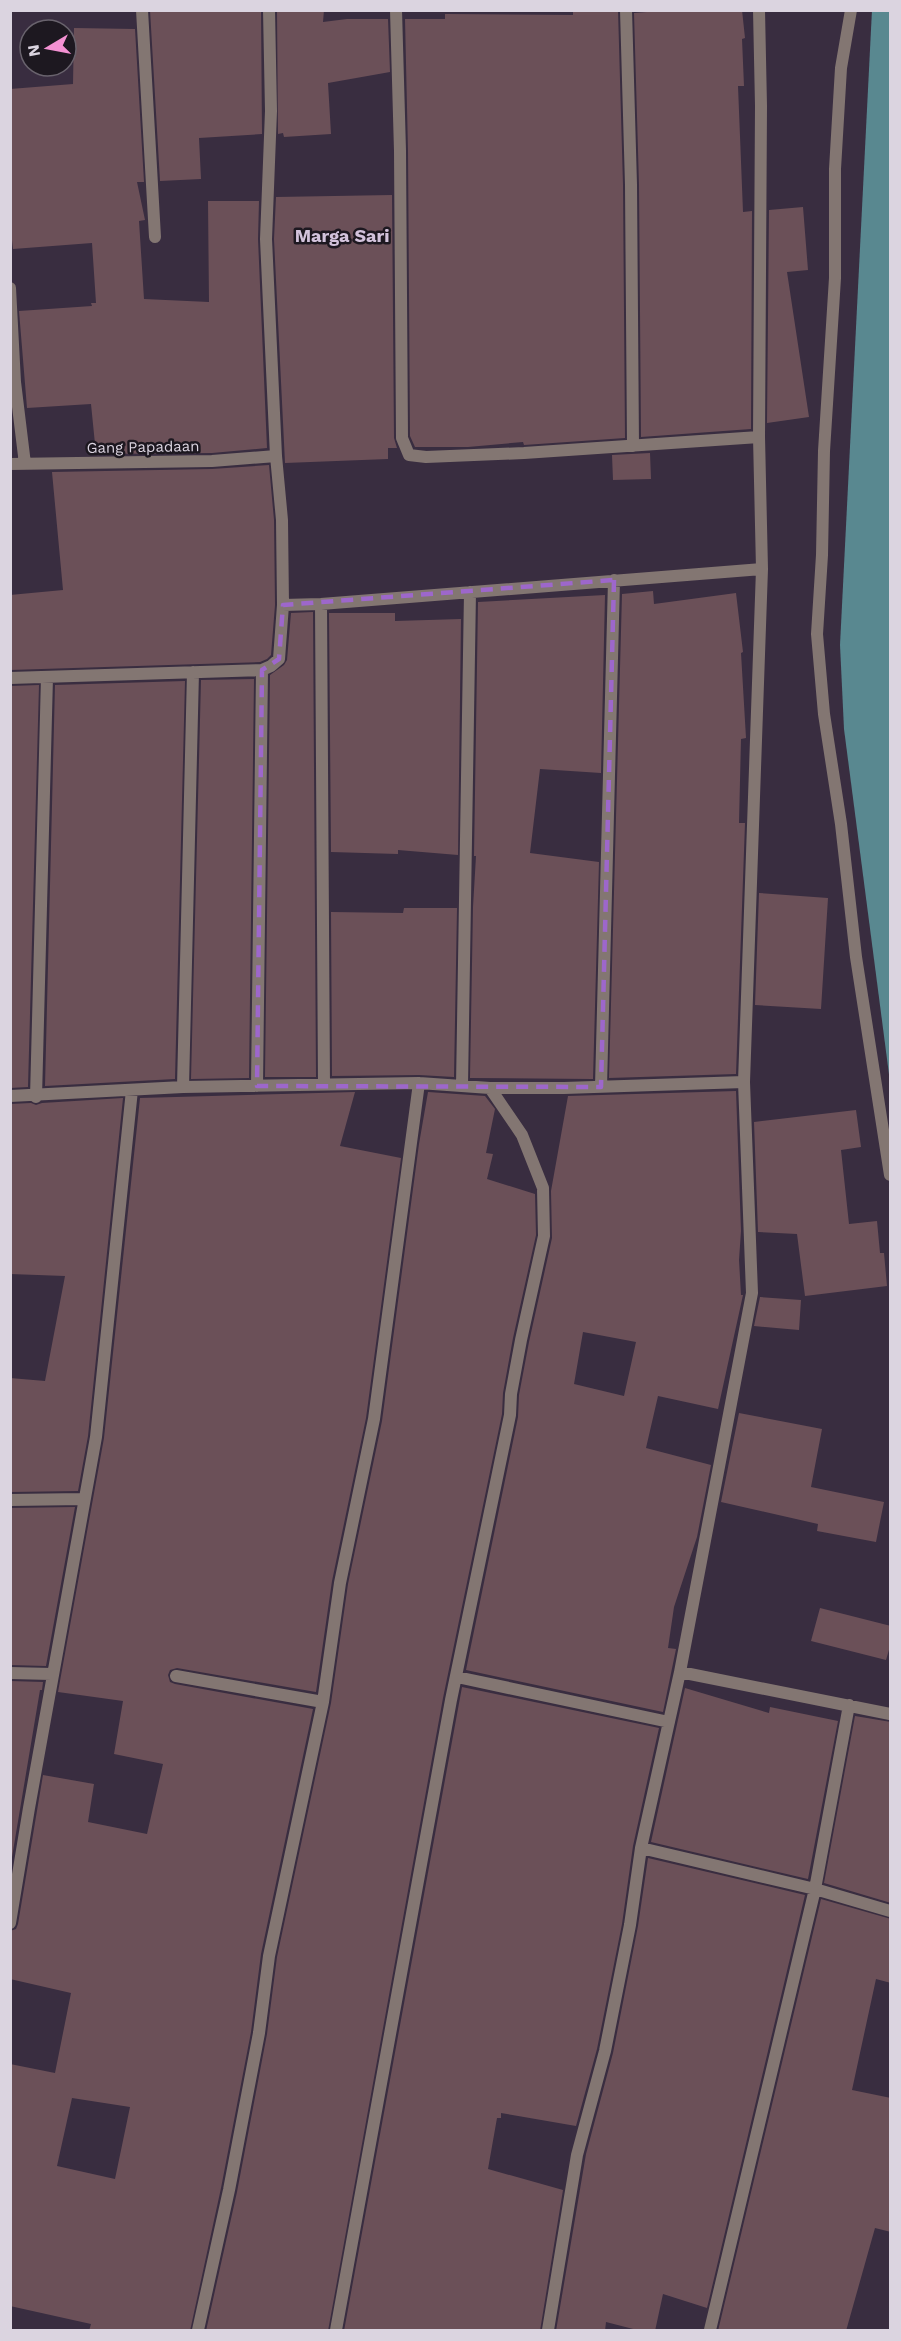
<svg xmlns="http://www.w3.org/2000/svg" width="901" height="2341" font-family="'Work Sans',sans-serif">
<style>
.water{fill:#598890}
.building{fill:#6b5058;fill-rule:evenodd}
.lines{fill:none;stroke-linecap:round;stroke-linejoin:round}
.street{stroke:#837672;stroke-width:12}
.marked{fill:none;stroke:#9d67cb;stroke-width:4.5;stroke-dasharray:12 8;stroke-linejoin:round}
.labels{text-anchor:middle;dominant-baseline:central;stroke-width:5;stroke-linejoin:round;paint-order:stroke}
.street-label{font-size:15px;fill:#dbd4e0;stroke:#1d1820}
.quarter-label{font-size:18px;font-weight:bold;fill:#d3c3dc;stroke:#1d1820}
</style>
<rect width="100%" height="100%" fill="#392d40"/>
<path class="water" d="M 872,10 L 890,11 L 890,1082 L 844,729 L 840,645 Z"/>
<path class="building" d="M 150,10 L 261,10 L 262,134 L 199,138 L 201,179 L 160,181 Z
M 277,10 L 324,10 L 323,22 L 347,19 L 388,19 L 390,72 L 328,83 L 331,134 L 284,137 L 283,133 L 278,134 Z
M 573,10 L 618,10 L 623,185 L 625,438 L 524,445 L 523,442 L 468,447 L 415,447 L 410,436 L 408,151 L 405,19 L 445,19 L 445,14 L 573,15 Z
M 672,10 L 742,10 L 745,38 L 742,39 L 744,86 L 738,86 L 743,212 L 752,211 L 751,429 L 641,437 L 639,185 L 634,13 Z
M 74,28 L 135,29 L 144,182 L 137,182 L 145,220 L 139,221 L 144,299 L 209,302 L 208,201 L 259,201 L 258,239 L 267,448 L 212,453 L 96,454 L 91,404 L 27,408 L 19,311 L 92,306 L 91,303 L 96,303 L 92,243 L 13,249 L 10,223 L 10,89 L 73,84 Z
M 392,195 L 394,438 L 397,448 L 388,448 L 388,459 L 285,463 L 274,239 L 276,197 Z
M 803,207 L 808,270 L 787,272 L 809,417 L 767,423 L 769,210 Z
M 650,453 L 651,479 L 613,480 L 612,455 Z
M 269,465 L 274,520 L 275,605 L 271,655 L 267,659 L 260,662 L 10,670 L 10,595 L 63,590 L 52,472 L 212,469 Z
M 653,591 L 654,604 L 736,593 L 743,652 L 741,653 L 746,738 L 741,739 L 739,823 L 745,823 L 736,1074 L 609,1078 L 622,594 Z
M 605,595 L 601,773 L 540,769 L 530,853 L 599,862 L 593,1079 L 470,1078 L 473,907 L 476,856 L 474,856 L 478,602 Z
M 313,612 L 316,1077 L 265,1077 L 270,675 L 284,665 L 287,660 L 291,613 Z
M 329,613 L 395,613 L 395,621 L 461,619 L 458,855 L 398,850 L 398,854 L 331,852 Z
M 254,679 L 249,1078 L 191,1079 L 201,680 Z
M 185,681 L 175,1079 L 45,1086 L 55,685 Z
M 39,685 L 28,1087 L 10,1088 L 10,686 Z
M 759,893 L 828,898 L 821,1009 L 755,1005 Z
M 404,908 L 457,908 L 454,1077 L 419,1075 L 332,1076 L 331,912 L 403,913 Z
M 736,1091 L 741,1231 L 739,1260 L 741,1295 L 743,1295 L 718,1409 L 658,1396 L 646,1448 L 711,1465 L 697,1537 L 674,1607 L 668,1648 L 676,1649 L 663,1712 L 466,1670 L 518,1417 L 519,1395 L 529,1342 L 552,1238 L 551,1191 L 568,1096 ZM 583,1332 L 636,1342 L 624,1396 L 574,1384 Z
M 355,1092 L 340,1146 L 401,1158 L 366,1418 L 332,1581 L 316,1692 L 177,1668 L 170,1670 L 168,1675 L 170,1682 L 175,1684 L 313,1709 L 261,1954 L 251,2032 L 221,2188 L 190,2331 L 89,2331 L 91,2324 L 10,2306 L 10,2064 L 55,2073 L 71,1993 L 10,1979 L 10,1931 L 16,1929 L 18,1924 L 43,1775 L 94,1784 L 88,1822 L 147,1834 L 163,1764 L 114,1754 L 123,1701 L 58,1692 L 104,1438 L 140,1098 ZM 72,2098 L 130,2107 L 115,2179 L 57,2166 Z
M 428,1092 L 485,1096 L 495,1109 L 486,1153 L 493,1154 L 487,1179 L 535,1194 L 536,1235 L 513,1338 L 503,1393 L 502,1414 L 443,1698 L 328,2331 L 206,2331 L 237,2192 L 267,2034 L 277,1957 L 331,1703 L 348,1584 L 382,1421 L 419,1144 Z
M 123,1098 L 88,1436 L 78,1491 L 10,1492 L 10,1378 L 45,1381 L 65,1276 L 10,1274 L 10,1104 L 31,1103 L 36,1105 L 42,1103 Z
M 856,1110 L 861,1147 L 841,1150 L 849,1224 L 877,1221 L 880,1253 L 884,1253 L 887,1286 L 805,1296 L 797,1234 L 758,1232 L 754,1122 Z
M 760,1297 L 801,1300 L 799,1330 L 754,1326 Z
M 739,1413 L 822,1429 L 811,1487 L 884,1502 L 876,1542 L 817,1531 L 818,1524 L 721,1502 Z
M 75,1507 L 46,1666 L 10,1665 L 10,1508 Z
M 820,1608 L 891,1626 L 891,1643 L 886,1660 L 811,1641 Z
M 10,1681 L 43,1682 L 42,1690 L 40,1690 L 10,1869 Z
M 462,1687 L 659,1728 L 633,1846 L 622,1924 L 597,2049 L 576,2126 L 501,2113 L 501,2118 L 497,2118 L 488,2169 L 563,2190 L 540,2331 L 344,2331 Z
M 685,1688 L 769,1713 L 770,1707 L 838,1721 L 808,1879 L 651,1842 Z
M 855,1716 L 891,1722 L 891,1903 L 824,1883 Z
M 648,1858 L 805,1895 L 707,2308 L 663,2294 L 655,2331 L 641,2331 L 606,2322 L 605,2331 L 556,2331 L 586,2154 L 613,2053 L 638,1926 Z
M 821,1899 L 891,1919 L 891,1983 L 876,1979 L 852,2090 L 891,2098 L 891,2232 L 875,2228 L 846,2331 L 718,2331 Z"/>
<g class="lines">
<path class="street" d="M 142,10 L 155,237
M 269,10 L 271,111 L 266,239 L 276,456 L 282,520 L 283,605 L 321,604 L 762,569 L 744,1082 L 752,1293 L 680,1672 L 641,1848 L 630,1925 L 605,2051 L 577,2155 L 548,2330
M 396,10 L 400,151 L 402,438 L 409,455 L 426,457 L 524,453 L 759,437
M 626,10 L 631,185 L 633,446
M 759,10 L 761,106 L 759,437 L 762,569
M 851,10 L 841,68 L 835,169 L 835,278 L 824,451 L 822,555 L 817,634 L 824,714 L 841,824 L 856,957 L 890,1175
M 10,288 L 15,382 L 25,464
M 10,464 L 212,461 L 276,456
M 321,604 L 324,1085
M 10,678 L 262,670 L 271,666 L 279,659 L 283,605
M 257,1086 L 262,670
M 462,1086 L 470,592
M 183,1087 L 193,672
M 601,1087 L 614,580
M 10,1096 L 183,1087 L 419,1083 L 490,1088 L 564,1088 L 744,1082
M 36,1097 L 47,677
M 10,1500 L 84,1499
M 680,1672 L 890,1714
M 10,1673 L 52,1674
M 176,1676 L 323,1702
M 457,1677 L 669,1722
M 641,1848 L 815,1889 L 890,1911
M 10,1923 L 29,1808 L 96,1437 L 132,1090
M 198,2330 L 229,2190 L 259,2033 L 269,1956 L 323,1702 L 340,1583 L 374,1419 L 419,1083
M 336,2330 L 451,1700 L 510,1415 L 511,1394 L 521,1340 L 544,1236 L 543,1188 L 522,1135 L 490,1088
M 710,2330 L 815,1889 L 849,1705"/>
</g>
<path class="marked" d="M 614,580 L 601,1087 L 257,1086 L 262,670 L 279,659 L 283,605 Z"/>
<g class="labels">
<g class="street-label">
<text transform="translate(143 447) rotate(-1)">Gang Papadaan</text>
</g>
<g class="quarter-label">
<text x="342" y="235">Marga Sari</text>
</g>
</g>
<rect width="901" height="2341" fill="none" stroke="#dbd4e0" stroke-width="24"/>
<g transform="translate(48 48) rotate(260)"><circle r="28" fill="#1d1820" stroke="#69636d" stroke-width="1.5"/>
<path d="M0-4.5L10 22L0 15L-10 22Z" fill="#f491d3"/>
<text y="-9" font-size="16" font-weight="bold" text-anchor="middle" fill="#dbd4e0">N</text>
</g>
</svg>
